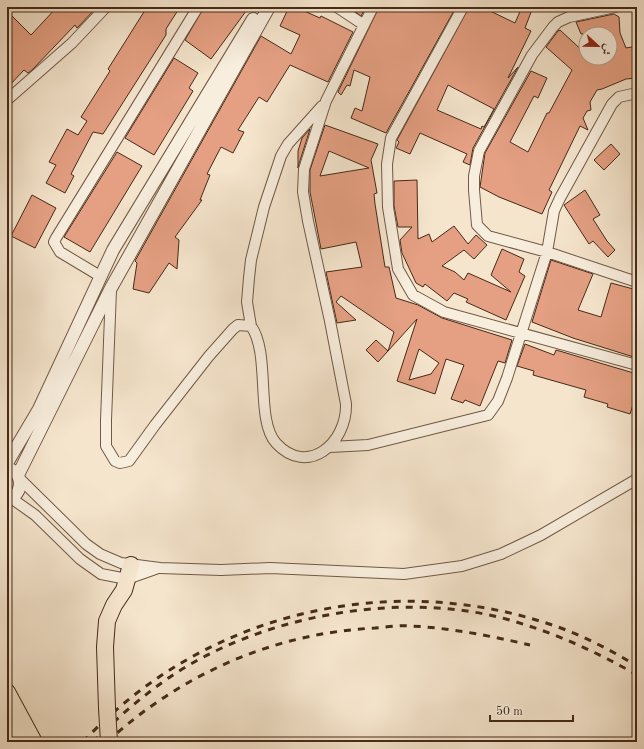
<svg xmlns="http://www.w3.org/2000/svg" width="644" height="749" font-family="'Old Standard TT',Amiri,serif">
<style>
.building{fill:#e5a083;stroke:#452a18;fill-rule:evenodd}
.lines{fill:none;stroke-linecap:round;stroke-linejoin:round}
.minor-casing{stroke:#715945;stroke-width:12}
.tertiary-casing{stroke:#715945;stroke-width:14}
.trunk-casing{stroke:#452a18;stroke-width:18}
.minor{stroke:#f8eede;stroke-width:10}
.tertiary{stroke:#f8eede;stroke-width:12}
.trunk{stroke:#f5e5cd;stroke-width:16}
.rail{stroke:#452a18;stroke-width:3;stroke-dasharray:7 7;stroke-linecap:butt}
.trunk-bridge-casing{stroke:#452a18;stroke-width:18;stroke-linecap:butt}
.trunk-bridge{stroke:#f5e5cd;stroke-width:16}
</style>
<rect width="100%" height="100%" fill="#f5e5cd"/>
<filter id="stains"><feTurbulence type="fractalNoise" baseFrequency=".005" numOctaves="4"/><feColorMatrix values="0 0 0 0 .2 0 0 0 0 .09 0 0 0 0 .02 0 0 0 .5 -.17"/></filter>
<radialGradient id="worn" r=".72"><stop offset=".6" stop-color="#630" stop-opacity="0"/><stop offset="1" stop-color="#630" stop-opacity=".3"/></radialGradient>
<path class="building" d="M 57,7 L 97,7 L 77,28 L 75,25 L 32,70 L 28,73 L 24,70 L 7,88 L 7,15 L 10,14 L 31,35 Z
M 147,7 L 180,7 L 166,29 L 166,35 L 103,134 L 93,132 L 71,174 L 74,176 L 65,193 L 46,183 L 56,165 L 49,162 L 67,129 L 78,135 L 87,121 L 81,117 L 110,71 L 108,69 Z
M 204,7 L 249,7 L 211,59 L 185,40 Z
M 289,7 L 295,7 L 320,18 L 321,16 L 353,32 L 328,82 L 290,65 L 267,102 L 259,97 L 238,130 L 244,132 L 233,153 L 221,147 L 207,174 L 210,175 L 200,200 L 202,200 L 175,237 L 179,240 L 177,269 L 169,263 L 149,293 L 133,289 L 137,263 L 135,261 L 261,36 L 291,54 L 300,35 L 280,26 Z
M 349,7 L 366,7 L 361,16 Z
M 379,7 L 456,7 L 386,133 L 351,118 L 355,108 L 362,111 L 370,77 L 354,70 L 350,86 L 347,85 L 341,95 L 338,92 Z
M 469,7 L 487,7 L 486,9 L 515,23 L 522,7 L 533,7 L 525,28 L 531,31 L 508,78 L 518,67 L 473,148 L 470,165 L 463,162 L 467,154 L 420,133 L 410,154 L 396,148 L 399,142 L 397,140 ZM 448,85 L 494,109 L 484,127 L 482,126 L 481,129 L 437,110 Z
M 614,14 L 619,17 L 620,33 L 626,48 L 637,46 L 637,78 L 626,79 L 602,89 L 597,90 L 590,102 L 591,110 L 587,111 L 583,118 L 588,130 L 580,126 L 549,190 L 552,192 L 542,214 L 499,197 L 480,187 L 485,153 L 531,71 L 547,78 L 538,98 L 534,96 L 510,142 L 528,152 L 547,113 L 549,113 L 572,70 L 546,47 L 558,31 L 560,30 L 586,54 L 586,58 L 610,58 L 610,34 L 581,34 L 576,22 Z
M 174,58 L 198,73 L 189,88 L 193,91 L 154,155 L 125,138 Z
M 325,125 L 378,144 L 371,160 L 377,193 L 374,194 L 375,204 L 385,267 L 389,267 L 396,298 L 418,305 L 442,318 L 512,340 L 505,363 L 498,361 L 480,406 L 465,400 L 463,403 L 451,399 L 464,365 L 446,359 L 435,394 L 397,381 L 417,319 L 378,362 L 366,350 L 376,340 L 388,351 L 394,332 L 341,296 L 336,302 L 356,320 L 337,323 L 326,272 L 362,267 L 356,242 L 321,249 L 310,192 L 310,170 ZM 329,151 L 369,168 L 320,176 ZM 419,349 L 439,363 L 431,374 L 409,380 Z
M 310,129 L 298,167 L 298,168 L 298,151 L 302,138 Z
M 611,144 L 620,154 L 604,170 L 594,160 Z
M 117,152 L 142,166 L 90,252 L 64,237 Z
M 417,180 L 418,239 L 429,234 L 432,242 L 454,226 L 468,244 L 476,235 L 487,245 L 474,259 L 464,250 L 442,266 L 455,272 L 464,280 L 468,273 L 511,292 L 491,275 L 502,249 L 524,259 L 519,272 L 525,276 L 506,320 L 466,302 L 468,299 L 454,293 L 447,301 L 425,284 L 423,287 L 416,283 L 402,253 L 400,240 L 412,227 L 398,227 L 394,206 L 394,181 Z
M 585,190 L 600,215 L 593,219 L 607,241 L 615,250 L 608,257 L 593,241 L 589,244 L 564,205 Z
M 32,195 L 56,208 L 35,248 L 11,236 Z
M 551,260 L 593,274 L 578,310 L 601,317 L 611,283 L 637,290 L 637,358 L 573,338 L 532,322 Z
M 525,344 L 554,355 L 556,350 L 637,374 L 637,400 L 635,399 L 630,414 L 607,407 L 608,404 L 584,397 L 586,390 L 533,375 L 534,371 L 517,366 Z"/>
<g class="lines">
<defs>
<path id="minor" d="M 337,7 L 364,25
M 463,7 L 391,138 L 387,164 L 388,207 L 398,269 L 413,295 L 444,312 L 637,365
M 615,7 L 569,17 L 558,22 L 553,27 L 532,55 L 479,151 L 474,176 L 474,190 L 477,225 L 488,236 L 547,252 L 637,282
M 7,9 L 9,7
M 7,100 L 72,43 L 106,7
M 100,276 L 60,252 L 54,242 L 56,238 L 198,7
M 111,290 L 106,420 L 106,446 L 115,461 L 120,463 L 129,461 L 155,425 L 209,356 L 233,329 L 238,325 L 251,326 C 271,354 255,420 276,443 C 307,477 347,444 346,404 L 330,321 L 308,221 L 303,192 L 304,169 L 326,101 L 373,7
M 251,326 L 247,302 L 249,278 L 251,260 L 264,207 L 281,156 L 288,144 L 322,106
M 330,447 L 368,445 L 488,415 L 498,401 L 507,378 L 547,252 L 554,211 L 560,198 L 612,104 L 619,97 L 637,93
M 20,479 L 86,544 L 100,554 L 121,563 L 160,568 L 221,570 L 270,568 L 404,574 L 462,566 L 501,554 L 541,535 L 637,479
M 11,498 L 35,515 L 80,559 L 101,574 L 127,579 L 158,568"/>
<path id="tertiary" d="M 7,463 L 39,409 L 113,250 L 253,19
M 18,475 L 111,288 L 269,7
M 7,500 C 21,496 25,478 12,470"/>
<path id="trunk" d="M 7,692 L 34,742
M 107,708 L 105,647 L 107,621 L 114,605 L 124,590 L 131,565
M 7,720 L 19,742"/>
</defs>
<use href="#minor" class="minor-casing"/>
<use href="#tertiary" class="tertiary-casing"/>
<use href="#trunk" class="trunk-casing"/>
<use href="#minor" class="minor"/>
<use href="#tertiary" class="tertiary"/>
<use href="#trunk" class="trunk"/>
<path class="rail" d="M 83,742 C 204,612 391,568 558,627 C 586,637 612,651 637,666
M 93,742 C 116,719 140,698 167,679 C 258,616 398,590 506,619 C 553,632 595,651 637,675
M 107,742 C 181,674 274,633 375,628 C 386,627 399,625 411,626 C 451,628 491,636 530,645"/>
<defs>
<path id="trunk-bridge" d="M 107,708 L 109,742"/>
</defs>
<use href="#trunk-bridge" class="trunk-bridge-casing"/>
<use href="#trunk-bridge" class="trunk-bridge"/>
</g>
<rect width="644" height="749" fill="none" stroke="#f5e5cd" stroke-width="24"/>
<rect x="8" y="8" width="628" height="733" fill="none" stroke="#452a18" stroke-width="2"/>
<rect x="12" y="12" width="620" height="725" fill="none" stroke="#452a18"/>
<g transform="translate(598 46) rotate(112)"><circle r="19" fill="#f8eede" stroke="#b0a08f"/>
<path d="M0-3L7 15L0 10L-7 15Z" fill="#8f2418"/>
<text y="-6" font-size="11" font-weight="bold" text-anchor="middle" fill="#452a18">ش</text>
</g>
<path d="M490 715v6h83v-6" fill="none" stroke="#452a18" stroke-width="2"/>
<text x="496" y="715" font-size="12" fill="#452a18" stroke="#f8eede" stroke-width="3" paint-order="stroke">50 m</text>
<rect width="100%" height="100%" filter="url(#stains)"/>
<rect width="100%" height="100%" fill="url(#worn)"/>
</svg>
